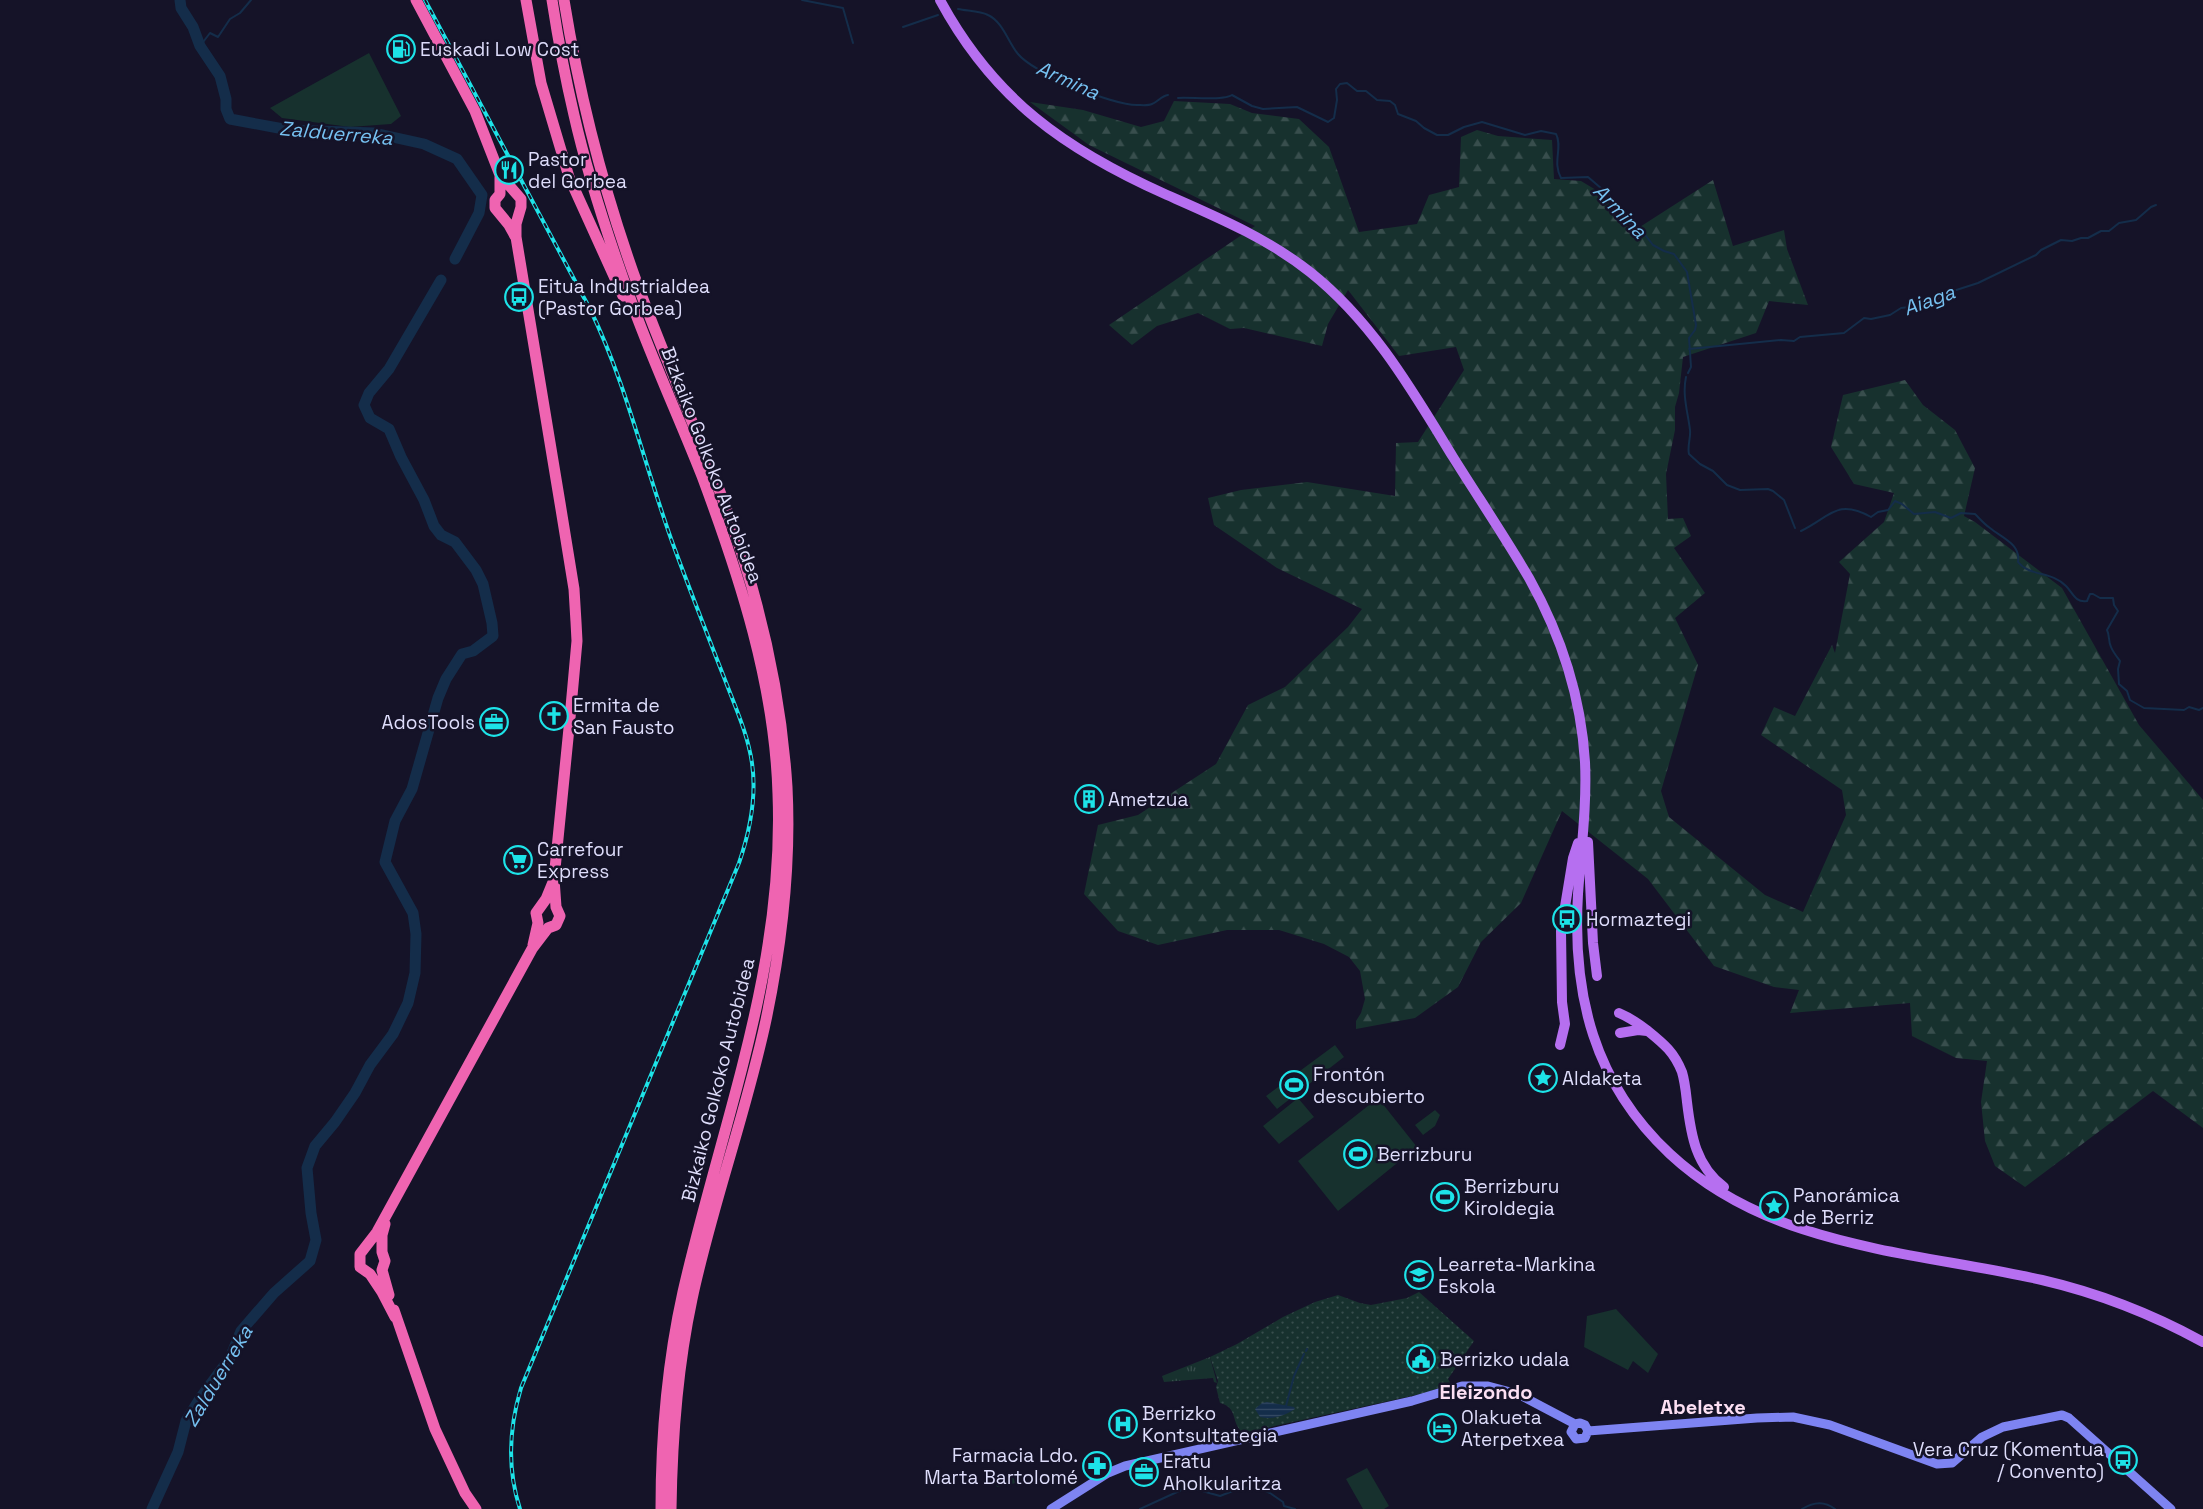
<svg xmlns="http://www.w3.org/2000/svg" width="2203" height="1509" font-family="'Space Grotesk',sans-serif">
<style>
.grass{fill:url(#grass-tufts)}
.forest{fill:url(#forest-firs)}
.park{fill:#17312e}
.garden{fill:url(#garden-dots)}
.water{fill:url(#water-rules)}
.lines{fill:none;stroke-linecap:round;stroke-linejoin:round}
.stream{stroke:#142d4a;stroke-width:2}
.river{stroke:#142d4a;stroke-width:11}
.secondary{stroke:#7e84f2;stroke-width:9}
.primary{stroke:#b66ff0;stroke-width:10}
.highway{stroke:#ef64b1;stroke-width:11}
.rail-casing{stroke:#1de3e8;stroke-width:4}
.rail{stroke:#151328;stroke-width:2;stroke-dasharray:5.5;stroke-linecap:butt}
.labels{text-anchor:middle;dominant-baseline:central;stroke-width:5;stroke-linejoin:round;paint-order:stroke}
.poi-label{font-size:19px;fill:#deddfb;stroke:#151328;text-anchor:start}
.street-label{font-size:19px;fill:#deddfb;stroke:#151328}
.water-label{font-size:20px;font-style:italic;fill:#76c1f1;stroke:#151328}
.neighbourhood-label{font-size:20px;font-weight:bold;fill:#fcdff3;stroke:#151328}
</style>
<defs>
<pattern id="grass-tufts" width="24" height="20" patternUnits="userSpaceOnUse" patternTransform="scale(1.25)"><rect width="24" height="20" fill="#17312e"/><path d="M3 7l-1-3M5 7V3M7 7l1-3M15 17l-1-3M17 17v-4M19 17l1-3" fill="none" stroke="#384e4d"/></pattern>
<pattern id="forest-firs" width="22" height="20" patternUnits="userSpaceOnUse" patternTransform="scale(1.25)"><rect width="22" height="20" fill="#17312e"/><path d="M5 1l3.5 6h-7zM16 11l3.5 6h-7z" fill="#384e4d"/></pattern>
<pattern id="garden-dots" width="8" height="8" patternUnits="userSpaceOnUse" patternTransform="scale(1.25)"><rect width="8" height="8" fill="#17312e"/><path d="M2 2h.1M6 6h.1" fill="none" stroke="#384e4d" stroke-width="1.8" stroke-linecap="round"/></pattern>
<pattern id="water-rules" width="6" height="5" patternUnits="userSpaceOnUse" patternTransform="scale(1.25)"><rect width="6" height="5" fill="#142d4a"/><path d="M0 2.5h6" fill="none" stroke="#364b65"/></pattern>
</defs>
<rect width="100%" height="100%" fill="#151328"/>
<path class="grass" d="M 1210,1357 L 1217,1383 L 1214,1382 L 1213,1378 L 1164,1382 L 1162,1376 Z"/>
<path class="forest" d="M 1174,101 L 1230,104 L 1252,113 L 1299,119 L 1329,147 L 1359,232 L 1417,224 L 1429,195 L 1459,187 L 1461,137 L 1477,130 L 1498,136 L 1552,140 L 1554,179 L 1581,181 L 1601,193 L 1632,232 L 1713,180 L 1733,246 L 1784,230 L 1787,249 L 1808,305 L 1769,301 L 1756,333 L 1683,357 L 1679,393 L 1675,407 L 1675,430 L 1666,474 L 1668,519 L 1683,518 L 1691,536 L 1674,548 L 1705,593 L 1675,618 L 1698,665 L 1661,791 L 1669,817 L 1765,895 L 1803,912 L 1846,815 L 1842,790 L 1761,735 L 1774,707 L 1795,716 L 1832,645 L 1835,653 L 1850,574 L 1839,562 L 1884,522 L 1894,493 L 1854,484 L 1831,447 L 1843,395 L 1905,380 L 1923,405 L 1955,430 L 1975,468 L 1964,516 L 1975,522 L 2062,588 L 2139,725 L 2203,800 L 2203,1128 L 2153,1091 L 2025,1187 L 1995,1166 L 1985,1141 L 1981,1102 L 1987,1061 L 1956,1058 L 1912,1036 L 1910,1003 L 1790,1013 L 1799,990 L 1774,987 L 1714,966 L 1648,879 L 1562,811 L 1521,903 L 1481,942 L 1458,987 L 1415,1018 L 1356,1029 L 1356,1021 L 1361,1013 L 1365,999 L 1360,971 L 1349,957 L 1324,944 L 1279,930 L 1227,930 L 1158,945 L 1118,931 L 1084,894 L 1098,825 L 1138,815 L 1216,764 L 1248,705 L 1285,687 L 1348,627 L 1362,609 L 1277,568 L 1214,525 L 1208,498 L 1241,490 L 1307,482 L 1395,496 L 1396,443 L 1418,442 L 1464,370 L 1456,347 L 1399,356 L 1348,290 L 1328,324 L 1322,346 L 1244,328 L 1230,329 L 1198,313 L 1157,326 L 1132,345 L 1109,325 L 1255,226 L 1089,145 L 1030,102 L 1083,110 L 1141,127 L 1164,121 Z"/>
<path class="park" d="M 369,53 L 401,116 L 391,124 L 350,127 L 282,118 L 270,108 Z
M 1335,1045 L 1344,1057 L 1277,1109 L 1266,1096 Z
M 1298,1098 L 1314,1117 L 1279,1144 L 1263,1126 Z
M 1378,1098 L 1417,1147 L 1338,1211 L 1298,1161 Z
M 1435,1110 L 1440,1115 L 1435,1126 L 1423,1135 L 1415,1125 Z
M 1616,1309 L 1658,1354 L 1648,1373 L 1633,1361 L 1628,1370 L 1584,1347 L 1587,1316 Z
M 1367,1468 L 1389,1506 L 1384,1509 L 1363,1509 L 1346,1479 Z
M 1010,1472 L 1016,1483 L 997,1487 L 993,1479 Z"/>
<path class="garden" d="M 1419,1292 L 1474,1341 L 1448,1379 L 1451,1384 L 1425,1393 L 1243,1433 C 1230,1422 1239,1408 1220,1403 L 1216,1387 L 1218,1381 L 1210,1357 L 1237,1344 L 1283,1317 L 1315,1302 L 1338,1295 L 1360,1303 L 1371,1305 L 1407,1298 Z"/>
<path class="water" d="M 1267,1402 L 1294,1407 L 1295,1409 C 1284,1416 1272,1420 1260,1417 L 1255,1409 L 1262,1403 Z"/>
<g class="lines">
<path class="stream" d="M 802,0 L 843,8 L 853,43
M 958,9 C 968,11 980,11 988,15 C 1003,22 1008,42 1018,54 C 1034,73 1112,105 1137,105 C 1141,105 1148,106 1152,104 C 1158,102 1161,96 1168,95
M 903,27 L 938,15
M 200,46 L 210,33 L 218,37 L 230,19 L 240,13 L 251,0
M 1178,98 C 1192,97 1223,101 1232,95 L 1252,106 L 1263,109 L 1297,107 L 1328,122 L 1334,118 L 1337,100 L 1336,89 L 1340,84 L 1347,83 L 1357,91 L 1366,91 L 1377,100 L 1390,101 L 1395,105 L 1398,114 L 1416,121 L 1424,128 L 1437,135 L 1448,135 L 1464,127 L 1482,122 L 1525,135 L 1541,131 L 1556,134 C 1563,147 1552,162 1561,178 L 1588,177 L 1609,195 L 1627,222 L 1646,236 L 1653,245 L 1664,251 L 1674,254 L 1687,272 L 1696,325 L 1695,330 L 1689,338 L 1691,367 L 1688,373
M 1689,349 L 1781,340 L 1794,341 L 1800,337 L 1844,333 L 1864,318 L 1871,319 L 1890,315 L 1901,308 L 1927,305 L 1947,293 L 1978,283 L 2036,255 L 2041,250 L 2061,240 L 2072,241 L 2081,238 L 2088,238 L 2101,231 L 2109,231 L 2119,223 L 2136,220 L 2151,207 L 2156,205
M 1686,377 C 1682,395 1688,413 1690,430 C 1691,438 1687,446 1689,454 L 1700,464 L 1713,471 L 1727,485 L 1740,490 L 1768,489 L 1773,491 L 1784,500 L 1795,528
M 1801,531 C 1830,517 1837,498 1871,517 L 1878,512 L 1888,510 L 1895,501 L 1902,504 L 1914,514 L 1935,512 L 1951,518 L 1961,513 L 1975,514 C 1980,519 1984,524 1990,528 C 2002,538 2021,544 2018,562 C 2030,577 2052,571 2066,586 C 2073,593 2075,603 2087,601 L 2090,594 L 2093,594 L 2100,598 L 2113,598 L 2114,605 L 2118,611 L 2107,630 C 2110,636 2108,641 2111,647 C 2113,652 2117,657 2120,661 L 2118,669 L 2119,684 L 2127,691 L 2130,700 L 2144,708 L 2184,710 L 2189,707 L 2199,710 L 2203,708
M 1306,1351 L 1307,1349
M 1286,1406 L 1294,1376 L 1304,1354
M 1140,1509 L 1188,1487 L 1220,1496 L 1238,1489 L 1257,1487 L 1270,1493 L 1283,1502 L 1284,1506 L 1295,1509
M 1802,1509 C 1813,1502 1825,1501 1835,1509"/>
<path class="river" d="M 180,0 L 181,8 L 193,27 L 200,46 L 220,76 L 226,99 L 226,109 L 230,119 L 289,130 L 374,133 L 424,144 L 457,159 L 482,195 L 479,213 L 455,259
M 152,1509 L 178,1452 L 186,1421 L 201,1397 L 230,1358 L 241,1331 L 274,1293 L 310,1261 L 316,1240 L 311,1213 L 307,1168 L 315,1146 L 335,1122 L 355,1093 L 370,1065 L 393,1034 L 408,1003 L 415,973 L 416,934 L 413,913 L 385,862 L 395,821 L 412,789 L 438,698 L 446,679 L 462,654 L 473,651 L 493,636 L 492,623 L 483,584 L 476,570 L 455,542 L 441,535 L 434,526 L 424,500 L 401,457 L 389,429 L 370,418 L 364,405 L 369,393 L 389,369 L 441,280"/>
<path class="secondary" d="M 1575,1424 L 1571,1432 L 1576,1439 L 1585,1438 L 1588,1431
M 1588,1431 L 1757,1418 L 1793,1417 L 1830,1425 L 1937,1464 L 1952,1463 L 1982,1437 L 2003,1427 L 2062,1415 L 2069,1418 L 2171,1509
M 1051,1509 L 1108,1473 L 1125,1466 L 1412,1401 L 1462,1386 L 1488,1386 L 1518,1394 L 1575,1424 L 1580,1423 L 1585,1425 L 1588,1431"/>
<path class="primary" d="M 940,0 C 994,100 1066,150 1167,195 C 1217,217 1267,238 1310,272 C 1373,322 1412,390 1453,457 C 1478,497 1505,537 1529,578 C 1561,635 1581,696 1585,762 C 1587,806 1581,850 1578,894 C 1572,995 1594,1083 1670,1154 C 1772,1249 1914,1251 2042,1280 C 2098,1293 2152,1314 2203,1342
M 1588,842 L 1593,943 L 1597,976
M 1619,1013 C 1631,1018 1639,1024 1648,1031 C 1664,1044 1674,1052 1682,1072 C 1685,1082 1686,1093 1687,1102 C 1691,1136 1696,1166 1724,1187
M 1620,1033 L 1638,1030 L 1647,1031
M 1560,1045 L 1565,1024 L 1562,1002 L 1561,931 L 1573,858 L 1578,843"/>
<path class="highway" d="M 416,0 L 475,111 L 500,175 L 500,194 L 495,200 L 495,208 L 509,225 L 515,236
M 526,0 L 541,83 L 569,177 L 623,296
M 552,0 C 558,39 565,77 574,115 C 589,181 611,246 634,309 C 655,366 680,420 702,476 C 740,578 775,685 778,794 C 785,969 721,1125 683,1292 C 667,1364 661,1435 661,1509
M 564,0 C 579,93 602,184 633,272 C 662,353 698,432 728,513 C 760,601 781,693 787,787 C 791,865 782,943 766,1020 C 746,1114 712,1205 692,1299 C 677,1369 672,1438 671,1509
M 533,945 L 538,923 L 536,913 L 546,899 L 553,882
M 385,1224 L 382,1235 L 382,1252 L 385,1261 L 382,1270 L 389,1295
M 394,1310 L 435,1429 L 465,1493 L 476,1509
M 395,1317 L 382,1292 L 370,1274 L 360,1267 L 360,1254 L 377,1232 L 532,949 L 548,928 L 556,925 L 560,916 L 556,907 L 554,879 L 570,718 L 577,641 L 576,622 L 574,589 L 560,503 L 516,237 L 516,224 L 521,207 L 521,199 L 500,175"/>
<defs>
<path id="rail" d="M 425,0 L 590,309 C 627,385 645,468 674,547 C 691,593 709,639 727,685 C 737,711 748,736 752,763 C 757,798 750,831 739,863 L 521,1388 C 509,1428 507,1469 520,1509"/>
</defs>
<use href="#rail" class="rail-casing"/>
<use href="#rail" class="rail"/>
</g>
<defs>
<symbol id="fuel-ring" viewBox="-11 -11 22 22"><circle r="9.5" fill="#151328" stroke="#1de3e8" stroke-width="1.5"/><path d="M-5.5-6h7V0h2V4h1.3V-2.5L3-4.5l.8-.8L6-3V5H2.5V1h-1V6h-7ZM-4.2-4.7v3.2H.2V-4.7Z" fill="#1de3e8"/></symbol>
<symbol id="restaurant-ring" viewBox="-11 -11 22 22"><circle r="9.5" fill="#151328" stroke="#1de3e8" stroke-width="1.5"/><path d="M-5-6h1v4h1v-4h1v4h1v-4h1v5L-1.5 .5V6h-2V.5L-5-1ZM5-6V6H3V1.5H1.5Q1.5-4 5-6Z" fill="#1de3e8"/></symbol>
<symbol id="bus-ring" viewBox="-11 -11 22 22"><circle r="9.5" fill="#151328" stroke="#1de3e8" stroke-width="1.5"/><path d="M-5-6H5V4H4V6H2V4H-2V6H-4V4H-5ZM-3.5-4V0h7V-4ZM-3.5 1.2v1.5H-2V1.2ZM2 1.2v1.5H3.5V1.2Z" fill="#1de3e8"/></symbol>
<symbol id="church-ring" viewBox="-11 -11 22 22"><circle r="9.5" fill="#151328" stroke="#1de3e8" stroke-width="1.5"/><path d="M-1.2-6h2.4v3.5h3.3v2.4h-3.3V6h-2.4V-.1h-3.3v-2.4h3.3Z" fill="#1de3e8"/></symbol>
<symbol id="office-ring" viewBox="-11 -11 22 22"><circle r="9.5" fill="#151328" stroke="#1de3e8" stroke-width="1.5"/><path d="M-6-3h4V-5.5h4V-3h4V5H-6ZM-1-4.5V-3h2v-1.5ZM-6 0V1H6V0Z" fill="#1de3e8"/></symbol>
<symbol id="building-ring" viewBox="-11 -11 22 22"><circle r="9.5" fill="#151328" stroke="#1de3e8" stroke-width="1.5"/><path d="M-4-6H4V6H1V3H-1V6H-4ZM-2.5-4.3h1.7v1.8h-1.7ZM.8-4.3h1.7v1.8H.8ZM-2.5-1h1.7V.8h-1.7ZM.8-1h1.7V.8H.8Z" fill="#1de3e8"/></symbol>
<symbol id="supermarket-ring" viewBox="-11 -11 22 22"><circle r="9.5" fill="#151328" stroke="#1de3e8" stroke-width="1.5"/><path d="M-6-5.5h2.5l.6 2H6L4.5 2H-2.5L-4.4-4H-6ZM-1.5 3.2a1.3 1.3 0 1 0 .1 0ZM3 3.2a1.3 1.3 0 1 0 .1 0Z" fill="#1de3e8"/></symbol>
<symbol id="sight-ring" viewBox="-11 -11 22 22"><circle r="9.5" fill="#151328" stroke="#1de3e8" stroke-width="1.5"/><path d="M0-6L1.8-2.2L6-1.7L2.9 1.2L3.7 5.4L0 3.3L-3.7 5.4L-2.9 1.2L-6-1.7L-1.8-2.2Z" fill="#1de3e8"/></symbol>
<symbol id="stadium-ring" viewBox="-11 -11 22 22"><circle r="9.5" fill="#151328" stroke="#1de3e8" stroke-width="1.5"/><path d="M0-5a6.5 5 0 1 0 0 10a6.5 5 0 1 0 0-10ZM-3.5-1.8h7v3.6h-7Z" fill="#1de3e8"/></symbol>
<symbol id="school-ring" viewBox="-11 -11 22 22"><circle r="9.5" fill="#151328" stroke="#1de3e8" stroke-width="1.5"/><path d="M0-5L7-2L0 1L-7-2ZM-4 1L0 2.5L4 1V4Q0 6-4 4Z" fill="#1de3e8"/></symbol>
<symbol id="civic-ring" viewBox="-11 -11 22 22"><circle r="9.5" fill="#151328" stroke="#1de3e8" stroke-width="1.5"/><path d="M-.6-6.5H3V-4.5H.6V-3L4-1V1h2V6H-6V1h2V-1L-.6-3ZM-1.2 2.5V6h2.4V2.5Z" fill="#1de3e8"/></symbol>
<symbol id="hospital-ring" viewBox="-11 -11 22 22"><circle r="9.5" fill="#151328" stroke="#1de3e8" stroke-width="1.5"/><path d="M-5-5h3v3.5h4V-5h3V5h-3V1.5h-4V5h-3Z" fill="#1de3e8"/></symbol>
<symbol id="hotel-ring" viewBox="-11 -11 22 22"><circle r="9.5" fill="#151328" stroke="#1de3e8" stroke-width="1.5"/><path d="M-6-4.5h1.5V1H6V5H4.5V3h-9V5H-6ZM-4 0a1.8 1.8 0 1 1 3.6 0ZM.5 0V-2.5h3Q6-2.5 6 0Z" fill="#1de3e8"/></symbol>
<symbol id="pharmacy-ring" viewBox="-11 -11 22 22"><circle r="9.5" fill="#151328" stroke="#1de3e8" stroke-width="1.5"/><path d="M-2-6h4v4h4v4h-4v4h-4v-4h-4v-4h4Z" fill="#1de3e8"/></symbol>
</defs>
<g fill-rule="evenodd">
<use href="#fuel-ring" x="385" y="33" width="32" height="32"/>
<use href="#restaurant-ring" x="493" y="154" width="32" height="32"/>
<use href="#bus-ring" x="503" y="281" width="32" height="32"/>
<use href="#church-ring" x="538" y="700" width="32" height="32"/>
<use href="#office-ring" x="478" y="706" width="32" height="32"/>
<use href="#building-ring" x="1073" y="783" width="32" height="32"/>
<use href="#supermarket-ring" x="502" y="844" width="32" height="32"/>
<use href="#bus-ring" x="1551" y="903" width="32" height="32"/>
<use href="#sight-ring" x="1527" y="1062" width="32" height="32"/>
<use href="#stadium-ring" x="1278" y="1069" width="32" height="32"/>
<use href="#stadium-ring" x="1342" y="1138" width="32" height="32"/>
<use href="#stadium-ring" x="1429" y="1181" width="32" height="32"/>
<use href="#sight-ring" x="1758" y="1190" width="32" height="32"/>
<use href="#school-ring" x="1403" y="1259" width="32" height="32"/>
<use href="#civic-ring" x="1405" y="1343" width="32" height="32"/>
<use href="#hospital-ring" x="1107" y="1408" width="32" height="32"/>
<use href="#hotel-ring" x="1426" y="1412" width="32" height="32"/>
<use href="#bus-ring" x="2107" y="1444" width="32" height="32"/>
<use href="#pharmacy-ring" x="1081" y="1450" width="32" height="32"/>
<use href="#office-ring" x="1128" y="1456" width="32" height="32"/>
</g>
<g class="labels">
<g class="poi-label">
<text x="420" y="49">Euskadi Low Cost</text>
<text x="528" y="159">Pastor<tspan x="528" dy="22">del Gorbea</tspan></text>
<text x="538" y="286">Eitua Industrialdea<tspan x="538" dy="22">(Pastor Gorbea)</tspan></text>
<text x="573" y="705">Ermita de<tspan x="573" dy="22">San Fausto</tspan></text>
<text x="475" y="722" text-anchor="end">AdosTools</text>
<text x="1108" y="799">Ametzua</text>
<text x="537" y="849">Carrefour<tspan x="537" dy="22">Express</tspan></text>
<text x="1586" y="919">Hormaztegi</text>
<text x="1313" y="1074">Frontón<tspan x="1313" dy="22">descubierto</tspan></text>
<text x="1562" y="1078">Aldaketa</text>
<text x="1377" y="1154">Berrizburu</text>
<text x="1464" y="1186">Berrizburu<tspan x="1464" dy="22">Kiroldegia</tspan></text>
<text x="1793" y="1195">Panorámica<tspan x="1793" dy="22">de Berriz</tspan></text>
<text x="1438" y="1264">Learreta-Markina<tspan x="1438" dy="22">Eskola</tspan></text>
<text x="1440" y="1359">Berrizko udala</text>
<text x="1142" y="1413">Berrizko<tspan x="1142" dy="22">Kontsultategia</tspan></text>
<text x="1461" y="1417">Olakueta<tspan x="1461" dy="22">Aterpetxea</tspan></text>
<text x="2104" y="1449" text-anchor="end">Vera Cruz (Komentua<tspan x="2104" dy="22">/ Convento)</tspan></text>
<text x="1078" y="1455" text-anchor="end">Farmacia Ldo.<tspan x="1078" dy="22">Marta Bartolomé</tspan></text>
<text x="1163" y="1461">Eratu<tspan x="1163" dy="22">Aholkularitza</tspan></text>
</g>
<g class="street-label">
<text transform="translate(712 465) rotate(69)">Bizkaiko Golkoko Autobidea</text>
<text transform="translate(718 1080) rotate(-76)">Bizkaiko Golkoko Autobidea</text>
</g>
<g class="water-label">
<text transform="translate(1068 80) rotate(24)">Armina</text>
<text transform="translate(336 133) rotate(5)">Zalduerreka</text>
<text transform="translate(1620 211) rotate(46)">Armina</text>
<text transform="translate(1929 300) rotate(-20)">Aiaga</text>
<text transform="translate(218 1376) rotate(-59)">Zalduerreka</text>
</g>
<g class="neighbourhood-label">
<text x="1486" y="1392">Eleizondo</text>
<text x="1703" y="1407">Abeletxe</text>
</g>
</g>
</svg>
